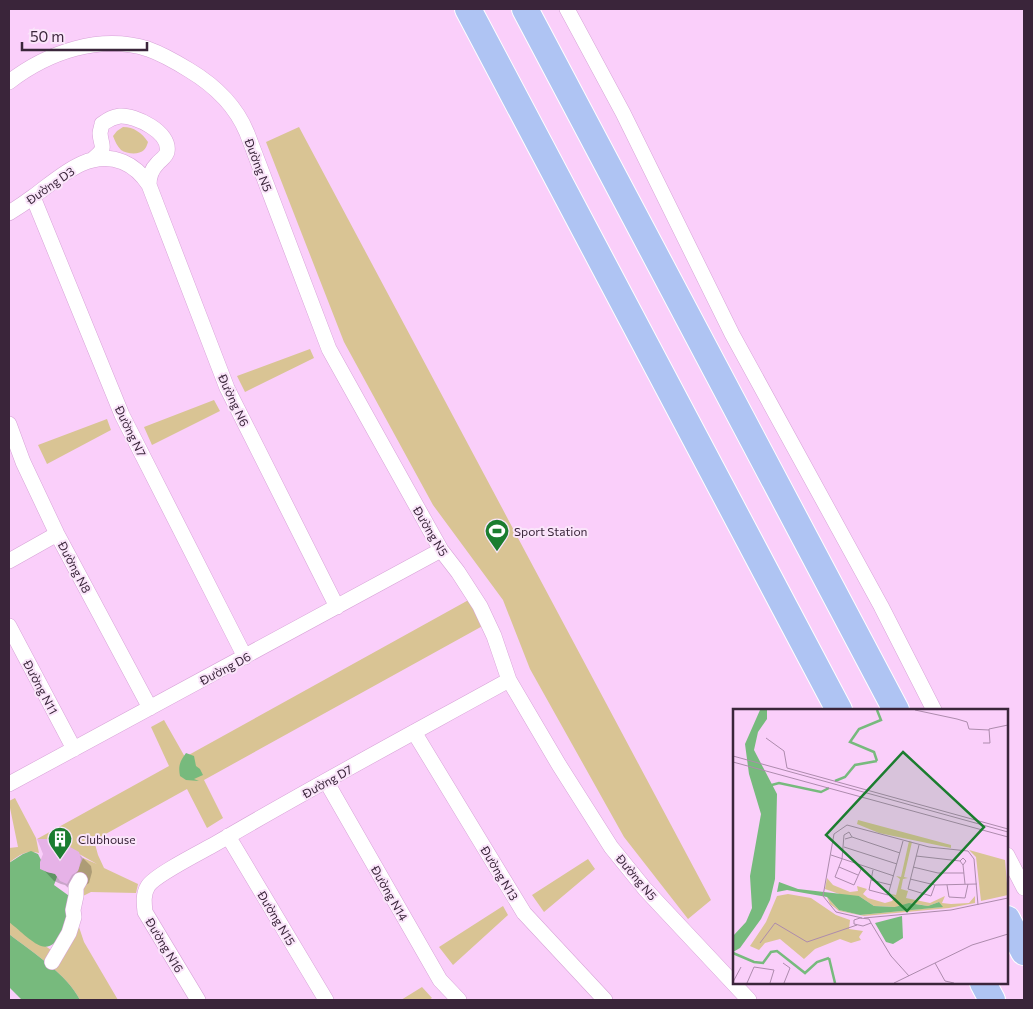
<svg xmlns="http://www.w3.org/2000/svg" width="1033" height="1009" font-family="Commissioner,sans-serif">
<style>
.green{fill:#d9c494}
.water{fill:#77ba7d}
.shadow{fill:#0003}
.building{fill:#e6b2e7}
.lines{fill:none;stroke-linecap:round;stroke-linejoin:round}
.street-casing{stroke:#d7a3d7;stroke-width:16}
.highway-casing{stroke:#fff;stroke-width:28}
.street{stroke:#fff;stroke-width:15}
.highway{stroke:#afc4f3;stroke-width:26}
.labels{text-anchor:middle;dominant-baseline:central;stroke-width:4;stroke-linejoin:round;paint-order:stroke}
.street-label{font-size:12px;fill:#3a253a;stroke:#fae5fa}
.poi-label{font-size:12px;fill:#3a253a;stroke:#fae5fa;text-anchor:start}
.inset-river{fill:none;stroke:#77ba7d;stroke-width:2.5}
.inset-road{fill:none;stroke:#ad8bad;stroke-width:1}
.view{fill:#1b7d2f;fill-opacity:0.15;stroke:#1b7d2f;stroke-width:2.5}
.inset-edge{fill:none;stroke:#3a253a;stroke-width:2.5}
</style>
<rect width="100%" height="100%" fill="#facffa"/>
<path class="green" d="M 123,127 C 134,127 142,133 148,142 C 147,145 146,148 144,150 C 139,155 127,154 121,150 C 117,146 115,141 113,136 L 117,131 Z
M 299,127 L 711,900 L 688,919 L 624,837 L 530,669 L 503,600 L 433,505 L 344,342 L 266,142 Z
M 310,349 L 314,358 L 245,392 L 237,376 Z
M 214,400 L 220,411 L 152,445 L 144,427 Z
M 107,419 L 111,430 L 47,464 L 38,445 Z
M 474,597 L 488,623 L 204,780 L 223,818 L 207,828 L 187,789 L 102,836 L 95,844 L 98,855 L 104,868 L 138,884 L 136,893 L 91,892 L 79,898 L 77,921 L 84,942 L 118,1000 L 80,1000 C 67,974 32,952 9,934 L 9,920 L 51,950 L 71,909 L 70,888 L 83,858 L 97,864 L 72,850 L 68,854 L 60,839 L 37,839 L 169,766 L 151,727 L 164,720 L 185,757 Z
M 15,798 L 36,838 L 39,853 C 26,850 19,855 9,863 L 9,848 L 18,847 L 9,803 L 9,801 Z
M 588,859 L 595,869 L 544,912 L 532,895 Z
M 503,906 L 508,915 L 453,965 L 439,947 Z
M 422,987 L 432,998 L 429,1000 L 401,1000 Z"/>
<path class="water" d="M 186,753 L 194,756 L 196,766 L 200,769 L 203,775 L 194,779 L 199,781 L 186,780 L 180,776 C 178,766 180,761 186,753 Z
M 31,851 L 38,854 L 47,872 L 58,874 L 54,885 L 72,898 C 71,903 71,909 70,914 C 68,926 57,951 41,946 C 32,943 17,928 9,922 L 9,863 L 23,854 Z
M 9,934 C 32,952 67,974 80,1000 L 22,1000 L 9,987 Z"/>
<path class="shadow" d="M 65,846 L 78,853 L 91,866 L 92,872 L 89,883 L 74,893 L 65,885 L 61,884 L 54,881 L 42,868 Z"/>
<path class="building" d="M 52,835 L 60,839 L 63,843 L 79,852 L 81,859 L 79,868 L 78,871 L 72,875 L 67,884 L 60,881 L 55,874 L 47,872 L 40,869 L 40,862 L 43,854 L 37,839 L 47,839 Z"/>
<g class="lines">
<defs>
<path id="street" d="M 567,9 L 623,113 L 732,334 L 881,606 L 934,710
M 9,82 C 48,52 100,34 148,49 C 162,54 176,62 189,70 C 214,85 236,106 247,133 L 329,349 L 441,550 L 458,572 L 480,606 L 494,636 L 509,680 L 559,765 L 611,847 L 645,889 L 749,1000
M 92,160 C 108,147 101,148 100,133 C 100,132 102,125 102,124 C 108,120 112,117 120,116 C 135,115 171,132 167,152 C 166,157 160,160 157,164 C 151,170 149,176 149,185
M 33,197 L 122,415 L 245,657
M 9,213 C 17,208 26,202 34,196 C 60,177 89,148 123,162 C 135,167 142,174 149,185 L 227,388 L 337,607
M 9,424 L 23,462 L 57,534 L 150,708
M 9,561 L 57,534
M 9,626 L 74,749
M 414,732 L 524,913 L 605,1000
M 326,781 L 440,980 L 459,1000
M 9,784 L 441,550
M 228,836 L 326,1000
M 1007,855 L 1024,888
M 52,962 L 69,933 L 74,917 L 73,910 L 76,896 L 76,887 L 80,880
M 198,1000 L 145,912 C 144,903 143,894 148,886 C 155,875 201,852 215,844 C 312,787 411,734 509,680"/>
<path id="highway" d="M 468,9 L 839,710
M 525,9 L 896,710
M 1007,919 L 1024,952
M 983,983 L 992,1000"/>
</defs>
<use href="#street" class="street-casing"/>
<use href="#highway" class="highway-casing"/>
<use href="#street" class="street"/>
<use href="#highway" class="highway"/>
</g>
<defs>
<symbol id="stadium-pin" viewBox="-11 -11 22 30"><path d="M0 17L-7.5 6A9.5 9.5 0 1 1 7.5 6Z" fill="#1b7d2f" stroke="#fae5fa"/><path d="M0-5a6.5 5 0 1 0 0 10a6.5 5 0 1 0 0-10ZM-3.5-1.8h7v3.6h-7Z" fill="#fff"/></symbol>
<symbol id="building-pin" viewBox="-11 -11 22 30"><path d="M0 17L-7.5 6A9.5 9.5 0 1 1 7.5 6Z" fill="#1b7d2f" stroke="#fae5fa"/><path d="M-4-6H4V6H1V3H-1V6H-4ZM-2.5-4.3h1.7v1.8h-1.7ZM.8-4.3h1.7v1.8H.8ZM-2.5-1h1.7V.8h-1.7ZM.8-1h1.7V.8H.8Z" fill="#fff"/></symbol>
</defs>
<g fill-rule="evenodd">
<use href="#stadium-pin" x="483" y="517" width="28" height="38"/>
<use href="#building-pin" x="46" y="825" width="28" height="38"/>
</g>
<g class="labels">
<g class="street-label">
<text transform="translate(259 165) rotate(69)">Đường N5</text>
<text transform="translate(50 185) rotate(-35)">Đường D3</text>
<text transform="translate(234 400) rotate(65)">Đường N6</text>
<text transform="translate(131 431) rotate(64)">Đường N7</text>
<text transform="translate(431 531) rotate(59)">Đường N5</text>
<text transform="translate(75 567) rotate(62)">Đường N8</text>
<text transform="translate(225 668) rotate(-28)">Đường D6</text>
<text transform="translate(41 687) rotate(62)">Đường N11</text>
<text transform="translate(327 781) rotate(-29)">Đường D7</text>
<text transform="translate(500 873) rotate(59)">Đường N13</text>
<text transform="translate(637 877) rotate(50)">Đường N5</text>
<text transform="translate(390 893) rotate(60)">Đường N14</text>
<text transform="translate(277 918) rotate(59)">Đường N15</text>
<text transform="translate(165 945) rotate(59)">Đường N16</text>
</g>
<g class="poi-label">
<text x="514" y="531">Sport Station</text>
<text x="78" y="839">Clubhouse</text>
</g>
</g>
<g transform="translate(733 709)">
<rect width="275" height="275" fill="#facffa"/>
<path d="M 125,111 L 218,136 L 218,139 L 146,124 L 124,115 ZM 176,132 L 179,133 L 171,168 L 175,169 L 170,170 L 168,180 L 175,182 L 173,189 L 197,194 L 212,187 L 209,194 L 218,195 L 236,194 L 242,187 L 242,194 L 216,199 L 131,207 L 106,202 L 97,195 L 94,188 L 106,201 L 127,206 L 208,198 L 206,193 L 195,197 L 178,194 L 163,198 L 141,197 L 126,187 L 115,188 L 92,180 L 94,169 L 100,176 L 117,183 L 125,182 L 124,177 L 134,180 L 130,185 L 135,189 L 152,194 L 159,192 L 162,188 L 158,185 L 163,186 L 167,170 L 163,167 L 168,168 ZM 236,141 L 272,151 L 275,186 L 248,192 L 243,148 ZM 55,185 L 78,189 L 103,206 L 117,211 L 116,220 L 130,222 L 126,228 L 128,231 L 118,234 L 107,230 L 82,240 L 71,250 L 47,230 L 32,234 L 26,241 L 17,237 L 33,213 L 44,187 Z" fill="#d9c494"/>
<path d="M 27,1 L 34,1 L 34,10 L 25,23 L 21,41 L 44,85 L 42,170 L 37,191 L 28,210 L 7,239 L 0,243 L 0,227 L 13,213 L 19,199 L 17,167 L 28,105 L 16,65 L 12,35 ZM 46,173 L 65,180 L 126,187 L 141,197 L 162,198 L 176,194 L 195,197 L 206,193 L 210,198 L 127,206 L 106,201 L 94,188 L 54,181 L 44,183 ZM 169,207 L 170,229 L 160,235 L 153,233 L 142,214 Z" fill="#77ba7d"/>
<path class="inset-river" d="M 144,52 L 141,43 L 117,33 L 126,20 L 148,11 L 144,1M 102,72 L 112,68 L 122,56 L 144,52M 35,77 L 46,74 L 88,83 L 96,79M 0,244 L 21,253 L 30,254 L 38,243 L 44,242 L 72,264 L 84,253 L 96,249M 96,249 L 102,274"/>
<path class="inset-road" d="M 182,1 L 224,10 L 234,13 L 236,20 L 256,21M 33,29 L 51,42 L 54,59 L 275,120M 250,34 L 257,34 L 256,20 L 275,16M 0,47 L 275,123M 0,53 L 275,128M 119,128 L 116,123 L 111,126 L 109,150 L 102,168 L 121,176 L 129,158M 112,130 L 119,128 L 167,144M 186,136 L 175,180 L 198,187 L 202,176M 111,138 L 164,155M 98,146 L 161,167M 183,147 L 227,152 L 230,156M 227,152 L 230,149 L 233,152 L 230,156 L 232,175M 106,158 L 125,166M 180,158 L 205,164 L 231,164M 140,161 L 136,181 L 155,186 L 170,132M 177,170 L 202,176 L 244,175M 138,171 L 158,176M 214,176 L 216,188 L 232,189 L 235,175M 127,209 L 136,210 L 138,214 L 130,217 L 121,215 L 121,211 ZM 129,209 L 103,203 L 90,187 L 101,125 L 114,116 L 196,138 L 235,142 L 241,150 L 245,196M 131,209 L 218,201 L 275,189M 138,214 L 158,247 L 176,267M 27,234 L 42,214 L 74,233 L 124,216M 50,254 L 57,259 L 51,274M 202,254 L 212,272 L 221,274M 0,273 L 8,258M 14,274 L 21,258 L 41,261 L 37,274M 161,274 L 239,236 L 275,225"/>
<path class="view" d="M 170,43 L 251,118 L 174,202 L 93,126 Z"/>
<rect width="275" height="275" class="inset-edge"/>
</g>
<rect width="1033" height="1009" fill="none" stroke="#3a253a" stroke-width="20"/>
<path d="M22 42v8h125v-8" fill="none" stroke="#3a253a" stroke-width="2.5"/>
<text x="30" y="42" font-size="15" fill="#3a253a" stroke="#fae5fa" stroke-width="4" paint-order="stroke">50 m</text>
</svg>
